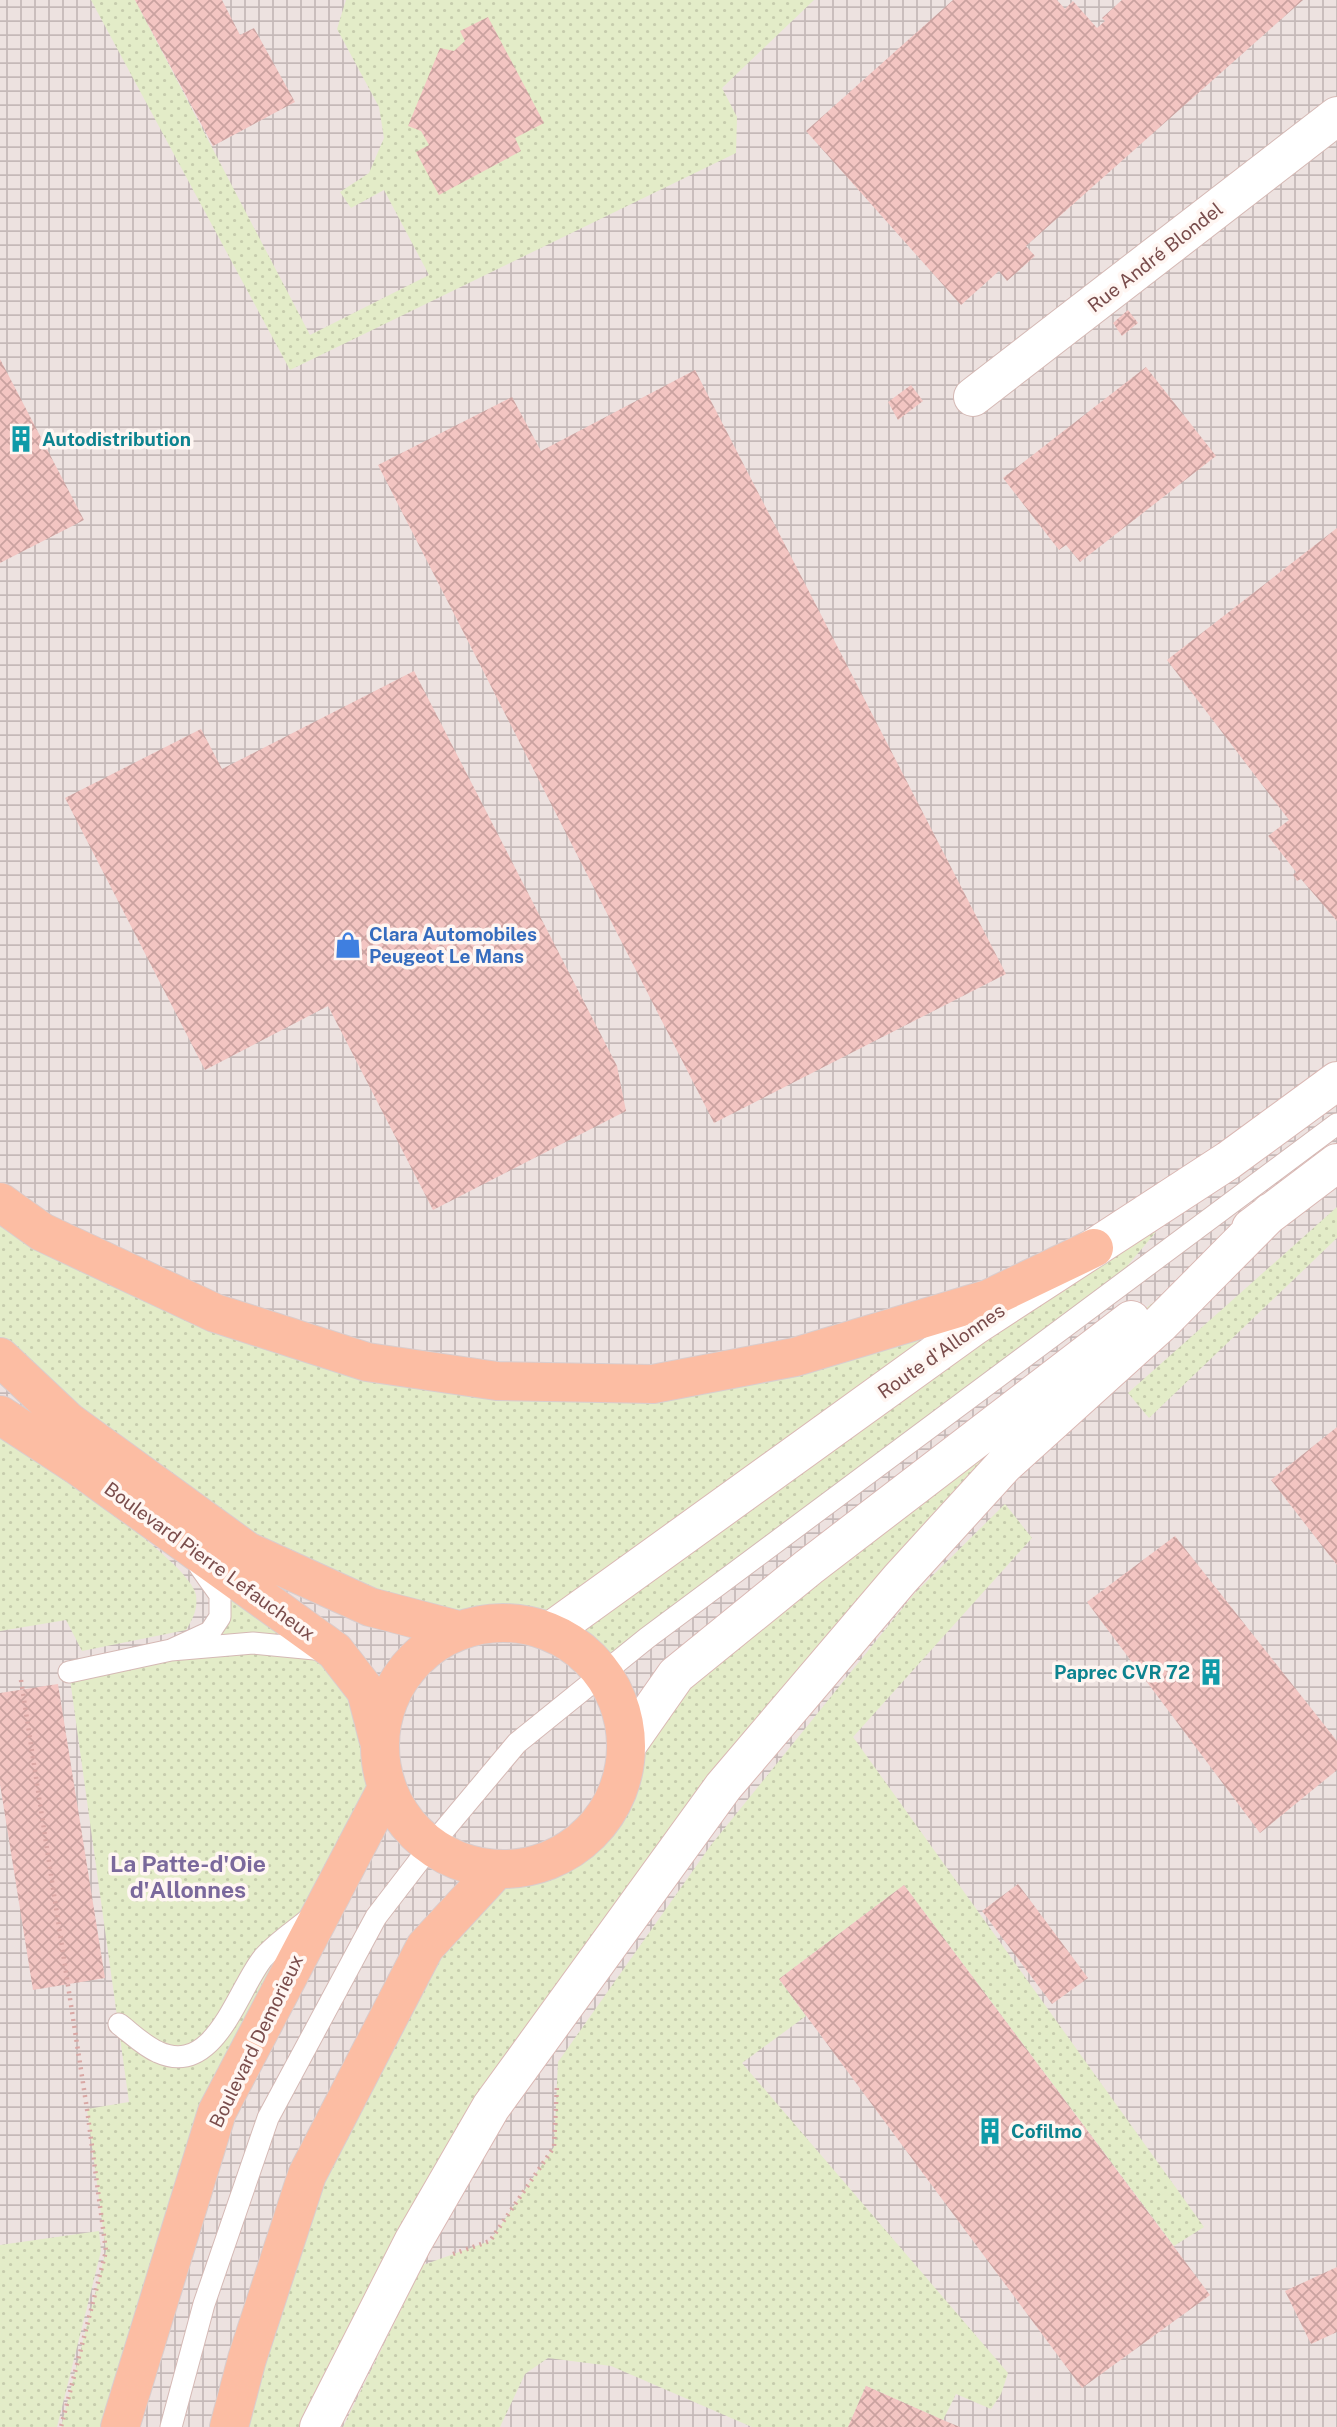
<svg xmlns="http://www.w3.org/2000/svg" width="1337" height="2427" font-family="'Public Sans',sans-serif">
<style>
.industrial{fill:url(#industrial-grid)}
.grass{fill:url(#grass-dots)}
.building{fill:url(#building-cross-hatch)}
.lines{fill:none;stroke-linecap:round;stroke-linejoin:round}
.service-casing{stroke:#d5b9b5;stroke-width:23}
.minor-casing{stroke:#d5b9b5;stroke-width:40}
.secondary-casing{stroke:#dab8b4;stroke-width:40}
.primary-casing{stroke:#dacdcd;stroke-width:40}
.path{stroke:#d9a7a4;stroke-width:4.5;stroke-dasharray:2 5;stroke-linecap:butt}
.service{stroke:#fff;stroke-width:21}
.minor{stroke:#fff;stroke-width:38}
.secondary{stroke:#fff;stroke-width:38}
.primary{stroke:#fcbda3;stroke-width:38}
.labels{text-anchor:middle;dominant-baseline:central;stroke-width:7;stroke-linejoin:round;paint-order:stroke}
.street-label{font-size:19px;fill:#7a4d4c;stroke:#fff6f2}
.culture-label{font-size:19px;font-weight:bold;fill:#0d838f;stroke:#fff6f2;text-anchor:start}
.shop-label{font-size:19px;font-weight:bold;fill:#366cbe;stroke:#fff6f2;text-anchor:start}
.quarter-label{font-size:23px;font-weight:bold;fill:#7a699c;stroke:#fff6f2}
</style>
<defs>
<pattern id="industrial-grid" width="8" height="8" patternUnits="userSpaceOnUse" patternTransform="scale(1.75)"><rect width="8" height="8" fill="#ede2e0"/><path d="M0 4h8M4 0v8" fill="none" stroke="#c5b9b8"/></pattern>
<pattern id="grass-dots" width="8" height="8" patternUnits="userSpaceOnUse" patternTransform="scale(1.75)"><rect width="8" height="8" fill="#e3ecc8"/><path d="M2 2h.1M6 6h.1" fill="none" stroke="#c6ccad" stroke-width="1.8" stroke-linecap="round"/></pattern>
<pattern id="building-cross-hatch" width="8" height="8" patternUnits="userSpaceOnUse" patternTransform="scale(1.75)"><rect width="8" height="8" fill="#f3c5c2"/><path d="M0 0l8 8M0 8l8-8" fill="none" stroke="#caa2a0"/></pattern>
</defs>
<rect width="100%" height="100%" fill="#fdf0eb"/>
<path class="industrial" d="M 0,0 L 1337,0 L 1337,2427 L 0,2427 Z"/>
<path class="grass" d="M 91,0 L 135,0 L 310,335 L 429,275 L 384,190 L 351,208 L 340,192 L 369,173 L 384,138 L 379,107 L 337,29 L 346,0 L 814,0 L 722,88 L 737,117 L 736,153 L 290,370 Z
M 0,1202 L 367,1362 L 653,1384 L 1094,1248 L 1156,1232 L 1095,1304 L 603,1672 C 595,1664 588,1655 580,1648 C 544,1621 499,1618 458,1630 L 247,1551 L 0,1357 Z
M 1337,1207 L 1337,1238 L 1149,1418 L 1128,1393 Z
M 1271,1212 L 1004,1465 L 491,2107 L 319,2427 L 229,2427 L 247,2359 L 425,1947 L 497,1869 C 540,1869 585,1851 609,1813 C 622,1794 625,1767 627,1745 L 809,1567 Z
M 0,1438 C 37,1462 188,1558 196,1595 C 198,1609 193,1619 186,1630 L 82,1651 L 66,1620 L 0,1631 Z
M 1005,1504 L 1032,1538 L 853,1737 L 1204,2227 L 1174,2246 L 904,1885 L 779,1979 L 806,2016 L 742,2063 L 1008,2373 L 1001,2394 L 991,2409 L 956,2394 L 943,2420 L 866,2386 L 848,2427 L 752,2427 L 611,2366 L 548,2358 L 525,2374 L 500,2427 L 343,2427 L 423,2265 L 490,2241 L 554,2147 L 558,2062 L 711,1845 L 914,1594 Z
M 200,1567 L 335,1651 L 379,1740 L 387,1788 L 217,2112 L 120,2427 L 61,2427 L 106,2251 L 87,2109 L 129,2102 L 69,1672 L 171,1650 L 220,1617 Z
M 99,2231 L 101,2251 L 57,2427 L 0,2427 L 0,2245 Z"/>
<path class="building" d="M 135,0 L 222,0 L 240,35 L 254,28 L 295,102 L 213,146 Z
M 953,0 L 1057,0 L 1065,9 L 1073,1 L 1097,28 L 1105,21 L 1102,18 L 1122,0 L 1303,0 L 1026,246 L 1035,256 L 1007,281 L 999,271 L 961,305 L 806,131 Z
M 488,17 L 544,123 L 515,138 L 521,151 L 439,195 L 416,152 L 429,145 L 421,131 L 408,126 L 440,48 L 454,51 L 465,41 L 460,31 Z
M 1128,310 L 1138,323 L 1122,336 L 1113,323 Z
M 0,359 L 84,520 L 0,563 Z
M 1146,367 L 1216,456 L 1080,562 L 1066,545 L 1059,550 L 1003,478 Z
M 695,370 L 1006,974 L 714,1123 L 378,465 L 512,397 L 541,451 Z
M 911,385 L 923,401 L 898,420 L 888,402 Z
M 1337,528 L 1337,921 L 1301,879 L 1297,881 L 1293,875 L 1296,872 L 1268,836 L 1289,820 L 1167,660 Z
M 414,671 L 617,1066 L 626,1111 L 433,1210 L 328,1006 L 205,1070 L 65,798 L 201,729 L 222,769 Z
M 1337,1427 L 1337,1565 L 1271,1480 Z
M 1175,1536 L 1337,1741 L 1337,1770 L 1260,1833 L 1087,1602 Z
M 58,1684 L 105,1978 L 33,1990 L 0,1784 L 0,1693 Z
M 1018,1884 L 1088,1978 L 1052,2004 L 982,1911 Z
M 904,1885 L 1210,2295 L 1082,2388 L 779,1979 Z
M 1337,2267 L 1337,2332 L 1311,2344 L 1285,2291 Z
M 866,2386 L 943,2420 L 960,2427 L 848,2427 Z"/>
<g class="lines">
<defs>
<path id="service" d="M 171,1650 L 210,1632 L 220,1617 L 220,1595 L 200,1567
M 69,1672 L 171,1650 L 253,1643 L 325,1650
M 119,2024 C 131,2033 144,2046 158,2052 C 215,2078 237,1990 263,1958 C 276,1943 293,1932 309,1919
M 171,2427 L 204,2304 L 268,2118 L 376,1917 L 429,1848 L 517,1743 L 647,1638 L 1337,1124"/>
<path id="minor" d="M 973,397 L 1337,116"/>
<path id="secondary" d="M 1251,1228 L 1337,1163
M 551,1631 L 974,1326 L 1229,1160 L 1337,1081
M 627,1745 L 676,1675 L 809,1567 L 1131,1320
M 319,2427 L 413,2242 L 491,2107 L 723,1787 L 900,1579 L 1004,1465 L 1159,1325 L 1271,1212"/>
<path id="primary" d="M 0,1202 L 42,1232 L 215,1313 L 367,1362 L 497,1381 L 653,1384 L 795,1357 L 988,1299 L 1094,1248
M 0,1357 L 69,1422 L 247,1551 L 370,1607 L 458,1630
M 0,1415 L 78,1466 L 335,1651 L 366,1691 L 378,1738
M380 1746a123 123 0 1 1 246 0a123 123 0 1 1-246 0Z
M 120,2427 L 217,2112 L 387,1788
M 229,2427 L 247,2359 L 307,2175 L 425,1947 L 497,1869"/>
</defs>
<use href="#service" class="service-casing"/>
<use href="#minor" class="minor-casing"/>
<use href="#secondary" class="secondary-casing"/>
<use href="#primary" class="primary-casing"/>
<path class="path" d="M 21,1680 L 87,2109 L 106,2251 L 61,2427
M 453,2254 L 490,2241 L 554,2147 L 557,2084"/>
<use href="#service" class="service"/>
<use href="#minor" class="minor"/>
<use href="#secondary" class="secondary"/>
<use href="#primary" class="primary"/>
</g>
<defs>
<symbol id="building-bare" viewBox="-9 -9 18 18"><path d="M-4-6H4V6H1V3H-1V6H-4ZM-2.5-4.3h1.7v1.8h-1.7ZM.8-4.3h1.7v1.8H.8ZM-2.5-1h1.7V.8h-1.7ZM.8-1h1.7V.8H.8Z" fill="#0f9aa8" stroke="#fff6f2" stroke-width="2.5" paint-order="stroke"/></symbol>
<symbol id="shop-bare" viewBox="-9 -9 18 18"><path d="M-5-2.5h2.3a2.7 3.5 0 0 1 5.4 0H5L5.5 6h-11ZM-1.5-2.5h3a1.5 2.3 0 0 0-3 0Z" fill="#3f7fe0" stroke="#fff6f2" stroke-width="2.5" paint-order="stroke"/></symbol>
</defs>
<g fill-rule="evenodd">
<use href="#building-bare" x="2" y="420" width="38" height="38"/>
<use href="#shop-bare" x="329" y="926" width="38" height="38"/>
<use href="#building-bare" x="1192" y="1653" width="38" height="38"/>
<use href="#building-bare" x="971" y="2112" width="38" height="38"/>
</g>
<g class="labels">
<g class="street-label">
<text transform="translate(1155 257) rotate(-38)">Rue André Blondel</text>
<text transform="translate(941 1351) rotate(-35)">Route d'Allonnes</text>
<text transform="translate(210 1561) rotate(36)">Boulevard Pierre Lefaucheux</text>
<text transform="translate(256 2041) rotate(-64)">Boulevard Demorieux</text>
</g>
<g class="culture-label">
<text x="42" y="439">Autodistribution</text>
<text x="1190" y="1672" text-anchor="end">Paprec CVR 72</text>
<text x="1011" y="2131">Cofilmo</text>
</g>
<g class="shop-label">
<text x="369" y="934">Clara Automobiles<tspan x="369" dy="22">Peugeot Le Mans</tspan></text>
</g>
<g class="quarter-label">
<text x="188" y="1863">La Patte-d'Oie<tspan x="188" dy="26">d'Allonnes</tspan></text>
</g>
</g>
</svg>
